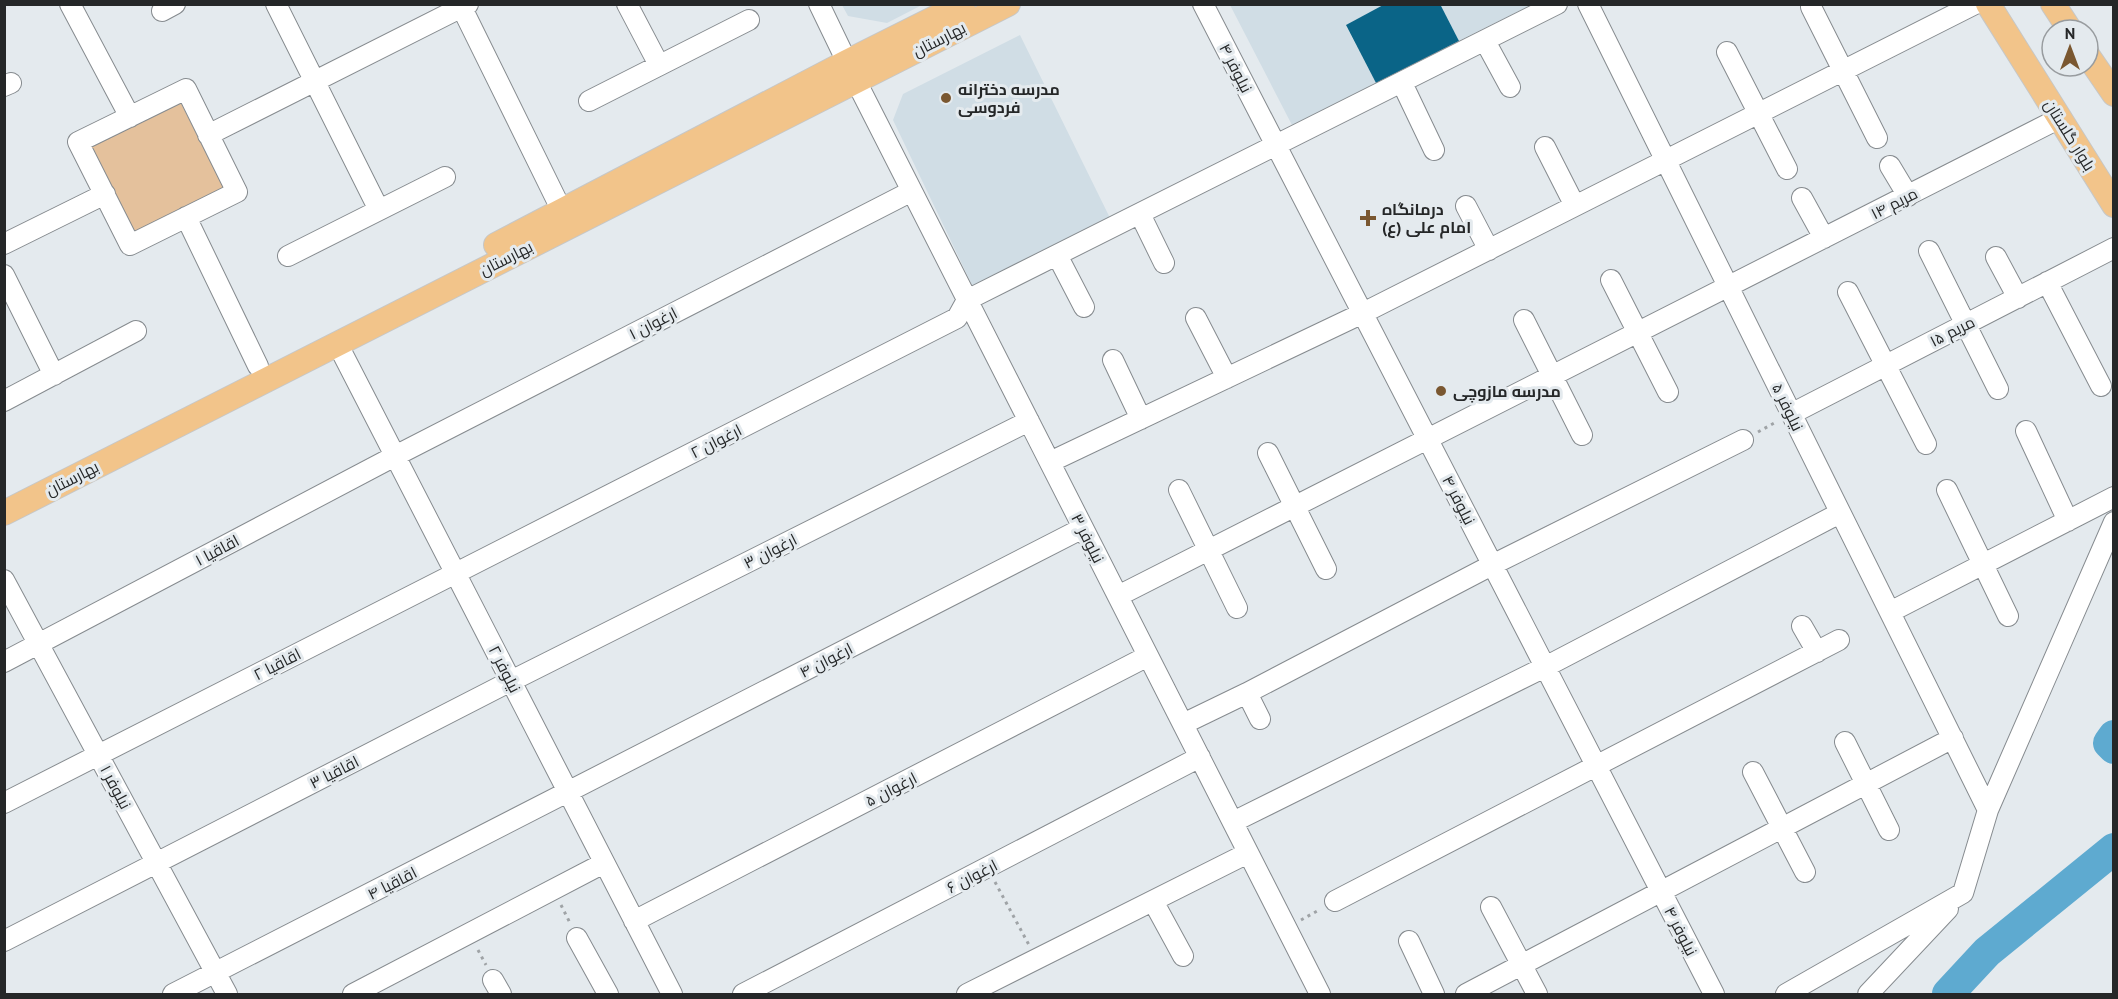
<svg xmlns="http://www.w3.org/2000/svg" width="2118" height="999" font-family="'PT Sans',Cairo,sans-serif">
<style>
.built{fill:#d0dde5}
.green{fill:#e4c19c}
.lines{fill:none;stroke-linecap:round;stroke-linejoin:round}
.river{stroke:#5eaad0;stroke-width:32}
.building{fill:#0a6487}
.minor-casing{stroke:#868b8f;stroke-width:22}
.major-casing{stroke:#c6c7c7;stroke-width:26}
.path{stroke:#9fa3a6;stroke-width:3;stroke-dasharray:3 4.5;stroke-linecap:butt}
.minor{stroke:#fff;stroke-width:20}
.major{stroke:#f2c48a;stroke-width:24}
.poi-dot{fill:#7a5730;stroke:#e4eaee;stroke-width:2}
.labels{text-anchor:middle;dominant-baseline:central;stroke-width:6;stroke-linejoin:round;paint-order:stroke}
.street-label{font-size:16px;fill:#252728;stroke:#e4eaee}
.poi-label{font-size:16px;font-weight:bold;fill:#252728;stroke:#e4eaee;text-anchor:start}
</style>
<rect width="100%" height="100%" fill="#e4eaee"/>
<path class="built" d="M 842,5 L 922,5 L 887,23 L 848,16 Z
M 1230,5 L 1385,5 L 1346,26 L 1376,83 L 1293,127 Z
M 1440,5 L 1531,5 L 1459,41 Z
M 1020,35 L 1110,218 L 973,287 L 893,120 L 903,94 Z"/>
<path class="green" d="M 180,101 L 225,190 L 134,236 L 89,147 Z"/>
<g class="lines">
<path class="river" d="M 2114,736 L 2109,743 L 2114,748
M 1948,994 L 1987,952 L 2114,849"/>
</g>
<path class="building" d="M 1385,4 L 1440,4 L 1459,41 L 1376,83 L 1346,25 Z"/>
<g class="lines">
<defs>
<path id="minor" d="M 70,4 L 130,117
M 276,4 L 379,210
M 460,4 L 562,211
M 627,4 L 659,65
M 819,4 L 847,62
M 1203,4 L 1714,994
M 1588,4 L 1988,810
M 1811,7 L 1877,138
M 162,11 L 175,4
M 1485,41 L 1510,87
M 1727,52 L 1787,169
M 856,81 L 1320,994
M 1402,83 L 1434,150
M 4,86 L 11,83
M 186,89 L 237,192 L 130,245 L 78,142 Z
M 589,101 L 749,20
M 208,135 L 468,4
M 1545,147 L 1575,206
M 1890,166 L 1908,196
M 1802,198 L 1824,238
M 1466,206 L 1489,250
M 1140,214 L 1164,263
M 186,217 L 258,366
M 4,244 L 105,194
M 1929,251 L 1998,389
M 1057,255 L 1084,307
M 288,256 L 445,177
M 1996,257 L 2018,298
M 4,275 L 54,375
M 1611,280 L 1668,392
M 2047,282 L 2101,386
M 1848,292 L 1926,444
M 1196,318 L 1227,378
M 1524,320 L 1582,435
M 337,343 L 672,994
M 1113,360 L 1141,419
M 4,401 L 136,331
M 1791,414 L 2114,248
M 2026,431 L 2068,521
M 1268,453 L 1326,569
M 1050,462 L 1363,313 L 1975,4
M 1179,490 L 1237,608
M 1947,490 L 2008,616
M 4,580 L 227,994
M 1118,596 L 2060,118
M 1890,612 L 2114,497
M 1802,626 L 1817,652
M 4,662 L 395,456 L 912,191
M 1247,693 L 1260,719
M 1183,724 L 1247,693 L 1492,565 L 1743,440
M 1845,742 L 1889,830
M 1753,772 L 1805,872
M 4,803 L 957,318 L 967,300 L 1557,4
M 1233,822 L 1545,667 L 1840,513
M 1153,901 L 1183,956
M 1335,901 L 1839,640
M 1491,907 L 1537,994
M 634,921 L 1148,656
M 577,938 L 608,994
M 4,941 L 511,681 L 1029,421
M 1409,941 L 1434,994
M 493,980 L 501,994
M 173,994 L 1083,528
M 353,994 L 604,863
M 743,994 L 1200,757
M 967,994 L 1248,853
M 1466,994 L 1953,738
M 1786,994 L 1963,893 L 1988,810 L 2114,522
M 1868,994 L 1948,909"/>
<path id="major" d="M 1988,4 L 2114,205
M 2053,4 L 2070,30
M 2088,56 L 2114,94
M 496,245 L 847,62 L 963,4
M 4,513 L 1008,4"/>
</defs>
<use href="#minor" class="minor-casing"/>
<use href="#major" class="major-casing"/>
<path class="path" d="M 1758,432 L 1776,422
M 995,882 L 1029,945
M 561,905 L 570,923
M 1301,920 L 1319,910
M 478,950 L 486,965"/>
<use href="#minor" class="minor"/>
<use href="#major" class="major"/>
</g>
<g class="poi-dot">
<circle cx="946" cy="98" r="6"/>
<path d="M1365 209h6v6h6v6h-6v6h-6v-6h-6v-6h6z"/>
<circle cx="1441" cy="391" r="6"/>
</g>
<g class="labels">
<g class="street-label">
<text transform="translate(939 39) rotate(-27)">بهارستان</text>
<text transform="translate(1236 68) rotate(63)">نیلوفر ۴</text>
<text transform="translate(2070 135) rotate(58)">بلوار گلستان</text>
<text transform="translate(1894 203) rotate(-27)">مریم ۱۴</text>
<text transform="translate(506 258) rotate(-27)">بهارستان</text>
<text transform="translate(653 323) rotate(-27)">ارغوان ۱</text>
<text transform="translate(1952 331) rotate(-27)">مریم ۱۵</text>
<text transform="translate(1788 407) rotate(64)">نیلوفر ۵</text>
<text transform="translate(716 441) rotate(-27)">ارغوان ۲</text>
<text transform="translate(72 478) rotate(-27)">بهارستان</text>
<text transform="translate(1459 500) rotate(63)">نیلوفر ۴</text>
<text transform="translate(1088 538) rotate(63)">نیلوفر ۳</text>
<text transform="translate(217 550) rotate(-28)">اقاقیا ۱</text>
<text transform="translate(770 551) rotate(-27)">ارغوان ۳</text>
<text transform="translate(826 660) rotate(-27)">ارغوان ۴</text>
<text transform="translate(277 664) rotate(-27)">اقاقیا ۲</text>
<text transform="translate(505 669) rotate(63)">نیلوفر ۲</text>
<text transform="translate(334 772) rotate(-27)">اقاقیا ۳</text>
<text transform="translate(116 787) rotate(62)">نیلوفر ۱</text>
<text transform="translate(891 789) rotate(-27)">ارغوان ۵</text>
<text transform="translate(972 876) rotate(-27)">ارغوان ۶</text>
<text transform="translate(392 883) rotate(-27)">اقاقیا ۴</text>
<text transform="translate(1681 931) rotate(63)">نیلوفر ۴</text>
</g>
<g class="poi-label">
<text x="958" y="89">مدرسه دخترانه<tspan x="958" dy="18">فردوسی</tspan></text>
<text x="1382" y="209">درمانگاه<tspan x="1382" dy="18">امام علی (ع)</tspan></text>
<text x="1453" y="391">مدرسه مازوچی</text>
</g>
</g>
<rect width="2118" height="999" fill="none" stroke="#252728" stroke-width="12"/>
<g transform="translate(2070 48)"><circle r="28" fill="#e4eaee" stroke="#989c9f" stroke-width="1.5"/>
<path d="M0-4.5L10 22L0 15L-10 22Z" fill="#7a5730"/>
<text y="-9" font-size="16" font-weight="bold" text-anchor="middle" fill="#252728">N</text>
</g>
</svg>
